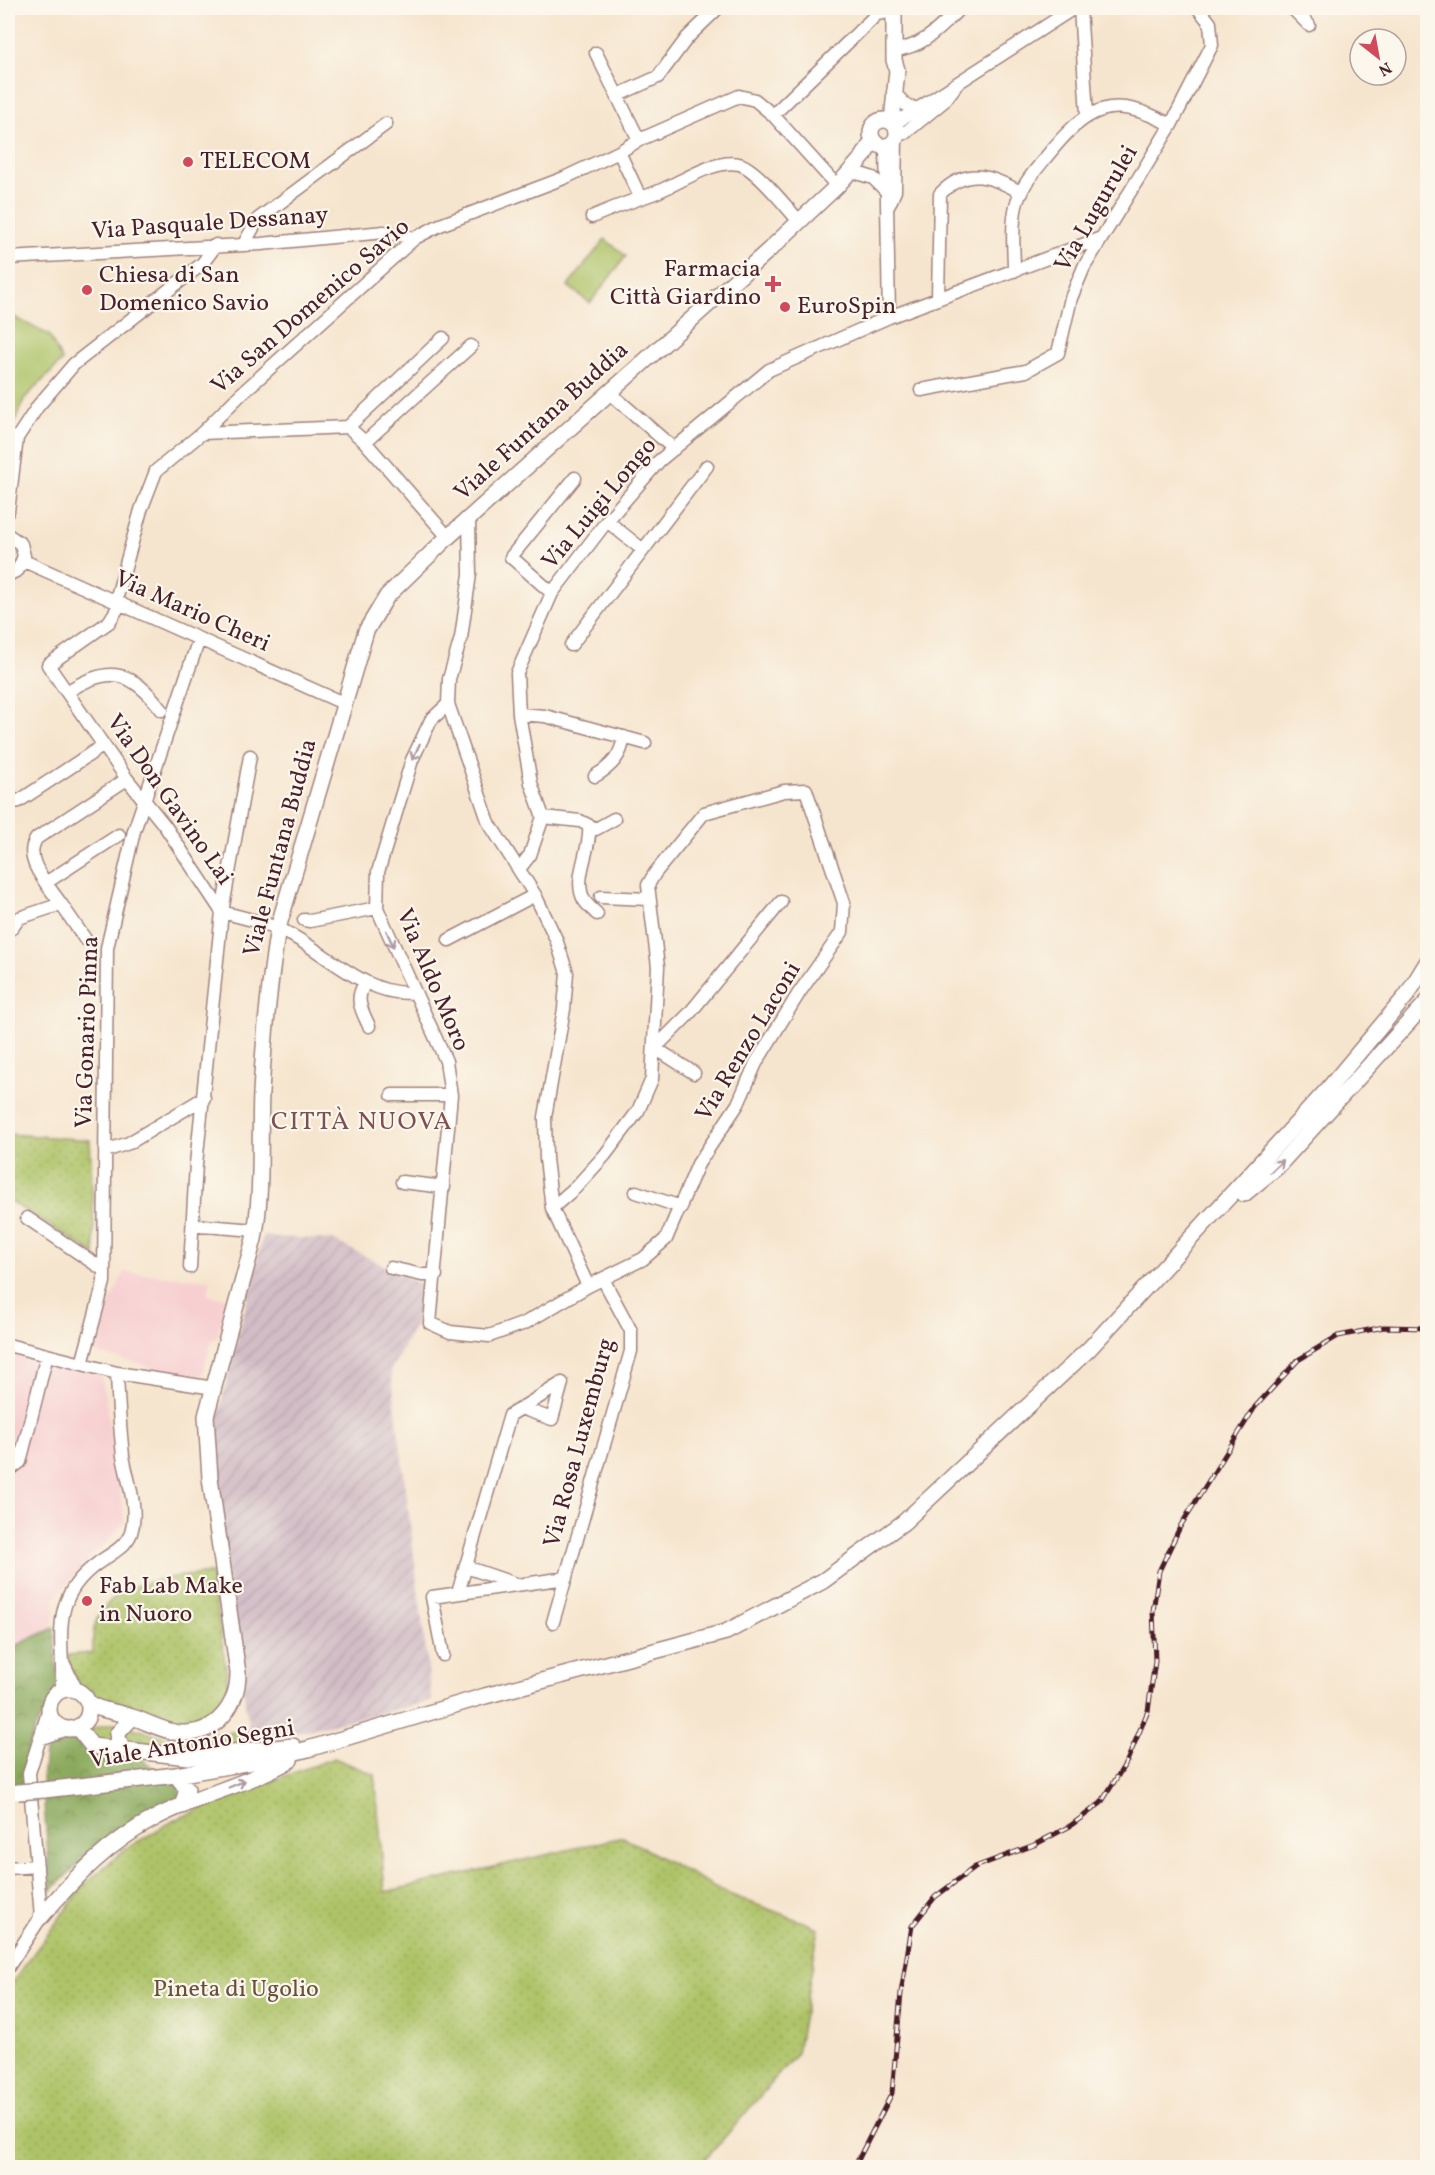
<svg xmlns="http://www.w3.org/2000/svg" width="1435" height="2175" font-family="Vollkorn,serif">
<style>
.built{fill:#f7cfd1}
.industrial{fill:url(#industrial-furrows)}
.grass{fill:url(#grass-dots);stroke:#7c714a;stroke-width:1.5}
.forest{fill:url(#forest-crowns);stroke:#6a6444;stroke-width:1.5}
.garden{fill:#aec368;stroke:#7c714a;stroke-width:1.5}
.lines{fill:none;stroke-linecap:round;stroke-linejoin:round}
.minor-casing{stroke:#a0827c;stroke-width:15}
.major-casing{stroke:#a0827c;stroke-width:18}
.minor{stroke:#fff;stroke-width:12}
.major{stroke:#fff;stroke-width:15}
.rail-casing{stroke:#4a1f2b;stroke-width:5}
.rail{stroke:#fbf7ec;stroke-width:3;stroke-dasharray:9;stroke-linecap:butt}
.major-bridge-casing{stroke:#a0827c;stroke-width:18;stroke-linecap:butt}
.major-bridge{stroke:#fff;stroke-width:15}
.oneway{stroke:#ae9aa0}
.poi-dot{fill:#d1495b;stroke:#fbf7ec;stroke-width:2}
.labels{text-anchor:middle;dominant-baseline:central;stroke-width:4.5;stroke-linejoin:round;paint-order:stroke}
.poi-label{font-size:24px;fill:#4a1f2b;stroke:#fbf7ec;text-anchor:start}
.street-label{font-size:24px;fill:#4a1f2b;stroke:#fbf7ec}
.park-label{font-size:24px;fill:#68503d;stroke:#fbf7ec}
.neighbourhood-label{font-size:26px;letter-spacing:1.5px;fill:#7e5054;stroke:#fbf7ec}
</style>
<defs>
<pattern id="industrial-furrows" width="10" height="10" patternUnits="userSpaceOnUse" patternTransform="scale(1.5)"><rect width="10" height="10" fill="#d2bdc6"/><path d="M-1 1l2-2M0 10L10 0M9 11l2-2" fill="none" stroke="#b6a2aa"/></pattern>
<pattern id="grass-dots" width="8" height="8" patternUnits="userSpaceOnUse" patternTransform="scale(1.5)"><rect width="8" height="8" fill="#aec368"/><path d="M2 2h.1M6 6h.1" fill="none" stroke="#97a75a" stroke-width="1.8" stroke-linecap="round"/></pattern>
<pattern id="forest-crowns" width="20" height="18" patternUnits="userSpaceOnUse" patternTransform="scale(1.5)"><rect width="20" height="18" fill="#8aa95c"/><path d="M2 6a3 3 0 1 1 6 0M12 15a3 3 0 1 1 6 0" fill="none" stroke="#73894c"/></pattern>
</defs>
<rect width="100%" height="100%" fill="#fbf7ec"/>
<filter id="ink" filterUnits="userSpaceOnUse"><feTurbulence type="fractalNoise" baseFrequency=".0167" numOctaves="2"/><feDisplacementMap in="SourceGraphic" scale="12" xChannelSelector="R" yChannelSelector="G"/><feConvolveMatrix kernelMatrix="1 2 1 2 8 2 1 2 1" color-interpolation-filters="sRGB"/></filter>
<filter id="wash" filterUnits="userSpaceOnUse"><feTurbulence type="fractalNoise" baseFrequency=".008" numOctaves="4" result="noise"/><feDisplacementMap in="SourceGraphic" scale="24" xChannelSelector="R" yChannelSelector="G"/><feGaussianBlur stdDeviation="1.35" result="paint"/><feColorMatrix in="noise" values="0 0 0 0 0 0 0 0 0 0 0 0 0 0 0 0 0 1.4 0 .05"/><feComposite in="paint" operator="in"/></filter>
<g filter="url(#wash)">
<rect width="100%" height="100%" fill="#f6e5ce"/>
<path class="built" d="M 124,1272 L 211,1280 L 207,1295 L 227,1298 L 217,1338 L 212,1340 L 201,1379 L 95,1353 L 95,1335 Z
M 8,1349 L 100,1366 L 125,1522 L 54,1598 L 54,1628 L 8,1649 Z"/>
<path class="industrial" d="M 263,1236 L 333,1240 L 426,1287 L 419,1316 L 391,1370 L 432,1701 L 251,1743 L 209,1453 Z"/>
<path class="grass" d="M 9,1134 L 90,1140 L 95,1254 L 8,1200 Z
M 211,1573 L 229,1687 C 214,1755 132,1710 91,1696 C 76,1684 72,1673 67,1655 L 93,1653 C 93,1644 92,1633 95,1625 C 111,1578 170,1578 211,1573 Z
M 114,1723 L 173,1739 L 249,1730 L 251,1743 L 195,1750 L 93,1741 L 89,1733 L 91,1729 Z
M 334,1758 L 375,1775 L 385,1892 L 623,1837 L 726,1893 L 819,1928 L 797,2053 L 699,2167 L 8,2167 L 8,1988 L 84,1885 L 125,1849 L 173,1821 L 230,1796 Z"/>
<path class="forest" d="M 54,1628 L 58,1682 L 51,1701 L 35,1728 L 29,1747 L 26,1783 L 8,1784 L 8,1649 Z
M 60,1739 L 74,1740 L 90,1753 L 141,1758 L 179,1786 L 180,1798 C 132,1821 87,1852 51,1891 L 42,1779 L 45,1753 Z"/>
<path class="garden" d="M 605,239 L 626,256 L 590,303 L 568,286 Z
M 8,314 L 49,335 L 62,361 L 24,399 L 8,440 Z"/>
</g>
<g filter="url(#ink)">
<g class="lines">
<defs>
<path id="minor" d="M 1080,8 L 1087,114
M 1292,8 L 1309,25
M 894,50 C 924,47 939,28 960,8
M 596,53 L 639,140
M 893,92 L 907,106 L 919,109
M 618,95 L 658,77 L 687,38 L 718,8
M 773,115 L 877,14 L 894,11
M 894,124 L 1074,8
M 897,134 L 905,133 L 944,101 L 954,88
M 886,146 L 889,317
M 619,152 L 640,197
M 857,173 L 873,178 L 886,191
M 889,205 L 895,191 L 896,138
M 592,217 C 612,208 632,201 652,194 C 676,186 713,158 739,164 C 756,168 786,207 799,221
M 244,244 L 258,219 L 386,124
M 8,258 L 261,244 L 384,232 L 415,238
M 1014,271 C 1014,250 1011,226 1016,206 C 1020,187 1035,171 1047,156 C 1087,106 1113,93 1171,125
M 938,299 L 940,194 C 967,166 992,176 1022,193
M 921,390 L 1026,371 L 1058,353 L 1071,298 L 1084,267 L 1171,125 L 1212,45 L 1210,23 L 1198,8
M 609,392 L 674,449
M 348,427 L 443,338
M 202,433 L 348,427 L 365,442 L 448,537
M 365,442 L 471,346
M 8,511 L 17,438 L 38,406 L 74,364 L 202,264 L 216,245
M 469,518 L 470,574 L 461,638 L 449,679 L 448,704 L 489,823 L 535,895 L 556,939 L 567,973 L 564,1009 L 545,1117 L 546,1159 L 552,1208 L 588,1286
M 607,521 L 643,550
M 8,535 L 21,544 L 24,556 L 18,570 L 8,575
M 24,561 L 343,703
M 552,593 L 511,557 L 575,478
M 116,600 L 141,510 L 156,471 L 202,433 L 241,394 L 415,238 L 440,225 L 564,178 L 619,152 L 639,140 L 739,96 L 755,100 L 773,115 L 837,186
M 121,603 L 109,622 L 48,665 L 127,779 L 165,826 L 222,912 C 240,917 259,921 277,928 C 318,944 367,1000 414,992
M 571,645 L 707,466
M 67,692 C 110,664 132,671 162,710
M 448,704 L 431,720 L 412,760 L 378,872 L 377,908 L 446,1061 L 451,1095 L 430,1323 L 450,1332 L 489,1336 L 525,1323 L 588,1286 L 643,1259 L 666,1239 L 698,1164 L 738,1104 L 756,1063 L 799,993 L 842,932 L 844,903 L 806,790 L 784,791 L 704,813 L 655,873 L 648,885 L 658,967 L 652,1079 L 638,1111 L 605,1155 L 576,1187 L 552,1208
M 519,714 L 545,716 L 645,743
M 595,776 C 612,766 621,756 624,737
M 8,803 L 19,801 L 104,745
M 543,817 L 580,821 L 596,829 L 614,819
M 589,826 C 592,849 572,878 584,900 C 587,905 593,910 597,914
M 519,869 L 530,855 L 543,817 L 531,783 L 519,714 L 517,673 L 552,593 L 607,521 L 659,461 L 769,370 L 889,317 L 1101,238
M 47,882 L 119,835
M 601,897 L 649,899
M 61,904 L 85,939
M 304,920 L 310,921 L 377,908
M 12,928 L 19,918 L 61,904 C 49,886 21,858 37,838 L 127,779
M 449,940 L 535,895
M 366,982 C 354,998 361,1009 369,1026
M 694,1073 L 655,1048 L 689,1014 L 781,902
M 392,1095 L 451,1095
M 105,1151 L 129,1143 L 204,1098
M 402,1182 L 444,1187
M 636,1192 L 681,1207
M 27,1218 L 104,1270
M 193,1225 L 255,1230
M 190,1267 L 196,1164 L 222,912 L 250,756
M 391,1268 L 422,1275 L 436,1275
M 8,1345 L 117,1373 L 214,1388
M 82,1364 L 104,1282 L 107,948 L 134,831 L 199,639
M 521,1408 L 552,1419 L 562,1383
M 8,1471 L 20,1462 L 47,1355
M 466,1567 L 516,1584
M 458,1593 L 510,1415 L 562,1383
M 553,1622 L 631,1351 L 631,1331 L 603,1279
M 443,1655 L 432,1597 L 566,1578
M 64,1664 L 77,1691
M 56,1694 L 62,1688 C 64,1637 48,1599 98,1563 C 109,1555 126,1547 131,1533 C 139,1509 127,1479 123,1456 C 120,1428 118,1401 117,1373
M 39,1739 L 66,1729
M 8,1868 L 37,1866
M 8,1967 L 41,1917 L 29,1773 L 49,1709"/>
<path id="major" d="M871 133a13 13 0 1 1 26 0a13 13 0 1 1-26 0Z
M 892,122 L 897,70 L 894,60 L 894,8
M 1244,1194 L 1277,1167 L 1428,1001
M49 1709a20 20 0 1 1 40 0a20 20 0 1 1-40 0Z
M 88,1703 C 102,1712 117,1711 132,1717 C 148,1722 164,1732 181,1733 C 216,1735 238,1705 238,1673 L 210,1478 L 206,1416 L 254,1239 C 263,1191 259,1142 261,1093 C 264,1038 269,983 278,928 L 366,631 L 387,596 L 448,537 L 769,250 L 837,186 L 863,157 L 873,140
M 77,1727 L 92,1746 L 188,1757 L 293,1746
M 122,1750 L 117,1734 L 129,1721
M 176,1775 L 187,1789 L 182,1806
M 44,1790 L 176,1775 L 264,1760 L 308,1749 L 485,1696 L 726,1632 L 823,1581 L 904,1522 L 1089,1349 L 1328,1089 L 1407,995 L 1428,961
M 41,1917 C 74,1878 109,1842 155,1818 C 198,1795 247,1785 290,1760"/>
</defs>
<use href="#minor" class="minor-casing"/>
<use href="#major" class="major-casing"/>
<use href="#minor" class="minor"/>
<use href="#major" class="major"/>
<defs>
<path id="rail" d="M 854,2168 L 892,2093 L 901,1993 L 912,1926 L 935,1897 L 975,1867 L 1034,1845 L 1070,1826 L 1101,1803 L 1127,1761 L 1148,1711 L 1155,1661 L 1153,1611 L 1159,1571 L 1181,1525 L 1255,1407 L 1298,1360 L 1338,1336 L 1384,1327 L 1428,1328"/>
</defs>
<use href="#rail" class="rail-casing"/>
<use href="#rail" class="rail"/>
<defs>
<path id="major-bridge" d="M 18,1792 L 44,1790"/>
</defs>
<use href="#major-bridge" class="major-bridge-casing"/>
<use href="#major-bridge" class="major-bridge"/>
</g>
<defs><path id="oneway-shaft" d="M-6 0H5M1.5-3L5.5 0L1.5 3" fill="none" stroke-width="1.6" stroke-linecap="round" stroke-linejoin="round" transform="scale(1.5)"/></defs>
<g class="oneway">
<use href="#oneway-shaft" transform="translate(416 752) rotate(115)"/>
<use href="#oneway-shaft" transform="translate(390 939) rotate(66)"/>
<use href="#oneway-shaft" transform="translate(1277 1166) rotate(-44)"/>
<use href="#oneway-shaft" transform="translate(237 1784) rotate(-23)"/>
</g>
</g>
<g class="poi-dot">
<circle cx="188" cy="162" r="6"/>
<path d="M770 275h6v6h6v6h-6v6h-6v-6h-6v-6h6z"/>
<circle cx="87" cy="290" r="6"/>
<circle cx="785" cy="307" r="6"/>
<circle cx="87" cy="1601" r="6"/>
</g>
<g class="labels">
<g class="poi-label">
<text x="200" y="162">TELECOM</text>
<text x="761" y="270" text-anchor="end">Farmacia<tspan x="761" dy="28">Città Giardino</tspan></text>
<text x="99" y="276">Chiesa di San<tspan x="99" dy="28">Domenico Savio</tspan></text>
<text x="797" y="307">EuroSpin</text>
<text x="99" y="1587">Fab Lab Make<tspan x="99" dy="28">in Nuoro</tspan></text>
</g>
<g class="street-label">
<text transform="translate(1097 209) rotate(-60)">Via Lugurulei</text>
<text transform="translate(210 224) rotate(-4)">Via Pasquale Dessanay</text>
<text transform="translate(311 307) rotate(-41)">Via San Domenico Savio</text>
<text transform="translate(542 422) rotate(-42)">Viale Funtana Buddia</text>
<text transform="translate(600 504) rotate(-50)">Via Luigi Longo</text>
<text transform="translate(192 612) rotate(24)">Via Mario Cheri</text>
<text transform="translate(169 800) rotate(55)">Via Don Gavino Lai</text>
<text transform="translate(281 848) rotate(-75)">Viale Funtana Buddia</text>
<text transform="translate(432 980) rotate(67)">Via Aldo Moro</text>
<text transform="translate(88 1032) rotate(-88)">Via Gonario Pinna</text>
<text transform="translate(749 1042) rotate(-59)">Via Renzo Laconi</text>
<text transform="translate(580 1443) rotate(-75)">Via Rosa Luxemburg</text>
<text transform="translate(192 1745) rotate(-9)">Viale Antonio Segni</text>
</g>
<g class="park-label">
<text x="236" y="1990">Pineta di Ugolio</text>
</g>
<g class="neighbourhood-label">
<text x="362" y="1122">CITTÀ NUOVA</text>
</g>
</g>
<rect width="1435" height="2175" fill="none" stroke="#fbf7ec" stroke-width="30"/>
<g transform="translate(1378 57) rotate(149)"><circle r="28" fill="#fbf7ec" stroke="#b4a19f" stroke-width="1.5"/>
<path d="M0-4.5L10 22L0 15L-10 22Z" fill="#d1495b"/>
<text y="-9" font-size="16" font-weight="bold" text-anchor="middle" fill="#4a1f2b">N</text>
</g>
</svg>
